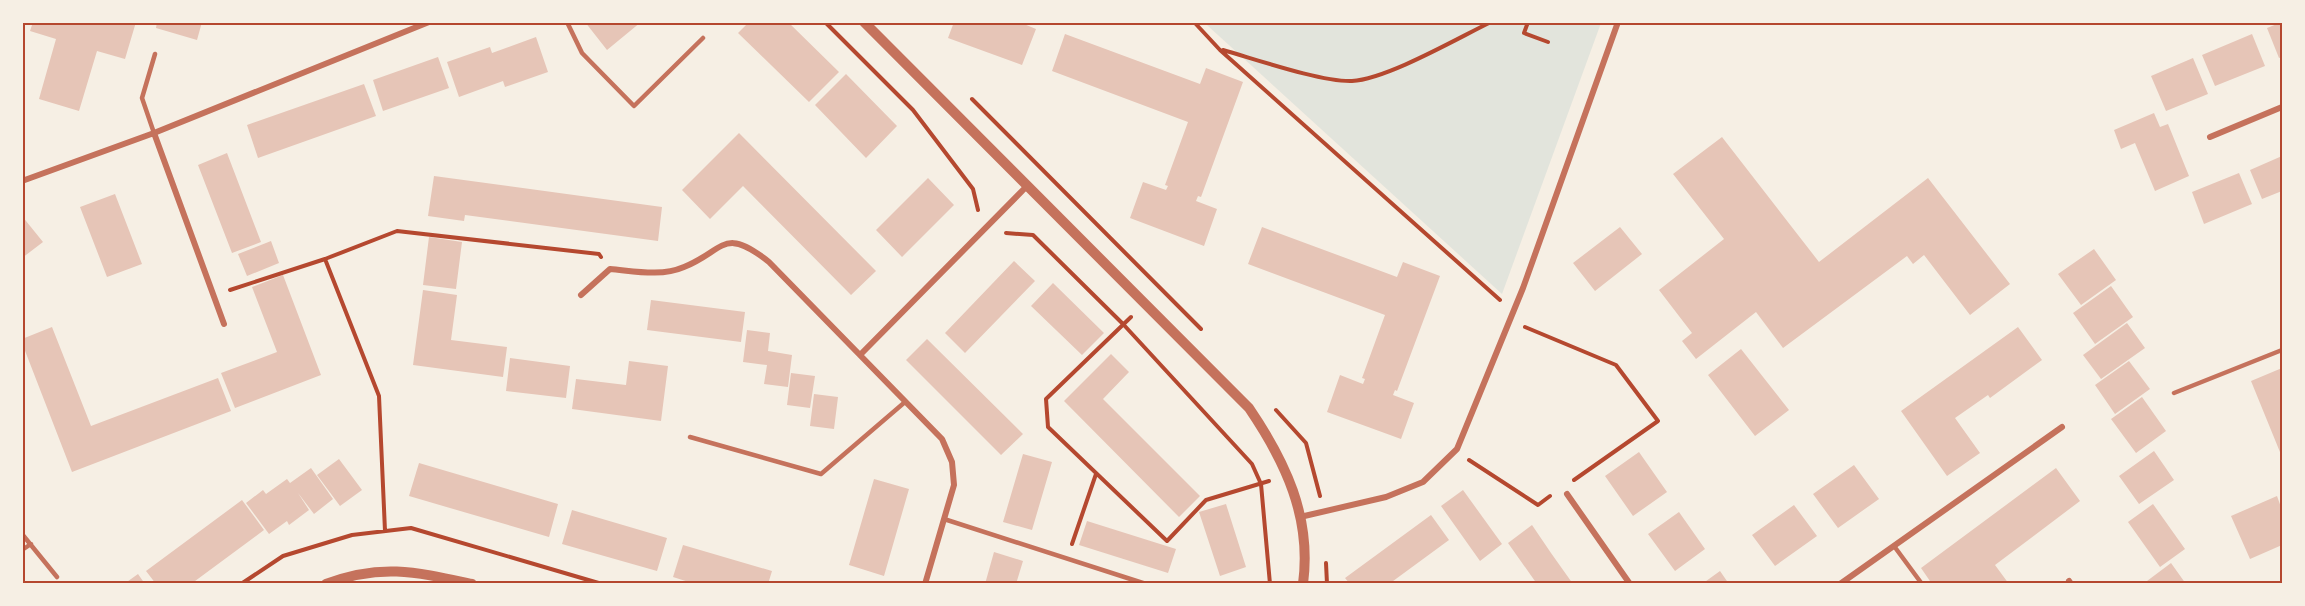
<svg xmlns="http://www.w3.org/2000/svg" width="2305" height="606" font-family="'PT Sans',sans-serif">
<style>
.green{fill:#e2e4dc}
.building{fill:#e6c5b7}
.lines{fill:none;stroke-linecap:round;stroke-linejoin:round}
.path{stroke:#b5482f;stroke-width:4}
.service{stroke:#c5725c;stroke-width:4.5}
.minor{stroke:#c5725c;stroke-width:6}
.tertiary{stroke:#c5725c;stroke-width:10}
.neatline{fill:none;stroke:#b5482f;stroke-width:2}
</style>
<rect width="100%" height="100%" fill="#f6efe4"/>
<path class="green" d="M 1205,23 L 1601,23 L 1502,294 L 1208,26 Z"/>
<path class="building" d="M 33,22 L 136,22 L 125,59 L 97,51 L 79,111 L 39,99 L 56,39 L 30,31 Z
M 157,22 L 202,22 L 197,40 L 156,28 Z
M 585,22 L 641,22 L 607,50 Z
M 749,22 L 788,22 L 839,72 L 809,102 L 738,33 Z
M 954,22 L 1019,22 L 1036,29 L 1022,65 L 948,38 Z
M 2282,22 L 2282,57 L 2279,58 L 2267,28 Z
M 1065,34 L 1200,84 L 1206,68 L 1243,82 L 1201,197 L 1198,196 L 1196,201 L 1217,209 L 1204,246 L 1130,218 L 1143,182 L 1166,190 L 1168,186 L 1165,185 L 1188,122 L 1052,71 Z
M 2252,34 L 2265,66 L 2215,86 L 2202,55 Z
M 536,37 L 548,72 L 505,87 L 503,81 L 459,97 L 447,62 L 490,47 L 492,53 Z
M 438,57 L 449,88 L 383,111 L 373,80 Z
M 2193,58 L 2208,94 L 2166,111 L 2151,76 Z
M 846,74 L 897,126 L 866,158 L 815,105 Z
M 364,84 L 376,116 L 258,158 L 247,125 Z
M 2154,113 L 2160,127 L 2168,124 L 2189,176 L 2155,191 L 2135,143 L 2121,149 L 2114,130 Z
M 739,133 L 876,271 L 851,295 L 743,186 L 710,219 L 682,190 Z
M 1722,137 L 1819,262 L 1928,178 L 2010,284 L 1970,315 L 1924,255 L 1913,264 L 1907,256 L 1783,348 L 1756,312 L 1696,359 L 1682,341 L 1692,333 L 1659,290 L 1724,239 L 1673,174 Z
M 227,153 L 261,242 L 232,253 L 198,165 Z
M 2282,156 L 2282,191 L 2262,199 L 2250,170 Z
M 2239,173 L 2252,204 L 2204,224 L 2192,192 Z
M 434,176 L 662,207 L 658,241 L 465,215 L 464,221 L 428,216 Z
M 928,178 L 954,205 L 902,257 L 876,230 Z
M 115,194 L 142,264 L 107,277 L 80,207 Z
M 22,216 L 43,242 L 22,258 Z
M 1262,227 L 1397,277 L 1403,262 L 1440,276 L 1397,391 L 1395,390 L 1393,395 L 1414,403 L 1401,439 L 1327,412 L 1340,375 L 1363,384 L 1365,379 L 1362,378 L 1385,315 L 1248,264 Z
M 1620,227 L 1642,254 L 1595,291 L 1573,263 Z
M 429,237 L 462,242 L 456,289 L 423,285 Z
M 271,241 L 279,263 L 247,276 L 238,254 Z
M 2094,249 L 2116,280 L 2081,305 L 2058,274 Z
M 1014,261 L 1035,281 L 965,353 L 945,333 Z
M 283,275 L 321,375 L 235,408 L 221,373 L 277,352 L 252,287 Z
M 1053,283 L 1104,333 L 1082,355 L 1031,306 Z
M 2111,286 L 2133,317 L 2095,344 L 2073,313 Z
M 423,290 L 457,295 L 451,340 L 507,347 L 503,377 L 413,365 Z
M 651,300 L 745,312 L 741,342 L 647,330 Z
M 2127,323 L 2145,348 L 2101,379 L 2083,355 Z
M 52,327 L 91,426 L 218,378 L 231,411 L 72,472 L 22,343 L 22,339 Z
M 2018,327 L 2042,360 L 1990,398 L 1988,395 L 1955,418 L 1980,453 L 1947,476 L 1901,411 Z
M 747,330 L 770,333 L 768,351 L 792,355 L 788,387 L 764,384 L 767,365 L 743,362 Z
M 927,339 L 1023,434 L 1001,455 L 906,360 Z
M 1741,349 L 1789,410 L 1755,436 L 1708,375 Z
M 1111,354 L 1129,372 L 1103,399 L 1200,496 L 1179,517 L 1064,401 Z
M 510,358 L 570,366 L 566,398 L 506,391 Z
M 629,361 L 668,366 L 661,421 L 572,409 L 576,379 L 626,385 Z
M 2129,361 L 2150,389 L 2115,414 L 2095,385 Z
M 2282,368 L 2282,457 L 2251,381 Z
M 791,373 L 815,376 L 810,408 L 787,405 Z
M 814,394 L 838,397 L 834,429 L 810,426 Z
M 2142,397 L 2166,431 L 2136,453 L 2111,419 Z
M 2154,451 L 2174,480 L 2139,504 L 2119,476 Z
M 1639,452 L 1667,492 L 1633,516 L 1605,476 Z
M 1023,454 L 1052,462 L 1032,530 L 1003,522 Z
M 339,459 L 362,490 L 340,506 L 317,475 Z
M 419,463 L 558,504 L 549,537 L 409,496 Z
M 1854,465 L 1879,499 L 1838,528 L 1813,494 Z
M 311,468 L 333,499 L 314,514 L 298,493 L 309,510 L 289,525 L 287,521 L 269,534 L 246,503 L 263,490 L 266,494 L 287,479 L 290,483 Z
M 2056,468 L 2080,501 L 1995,565 L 2009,584 L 1932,584 L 1921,568 Z
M 874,479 L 909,489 L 884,576 L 849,565 Z
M 1463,490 L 1502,544 L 1480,561 L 1441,506 Z
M 2277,496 L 2282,510 L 2282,545 L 2250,559 L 2231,516 Z
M 242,500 L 264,530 L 191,584 L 156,584 L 146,571 Z
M 1226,504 L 1246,567 L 1220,576 L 1199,512 Z
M 2153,504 L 2185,549 L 2160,567 L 2128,522 Z
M 1794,505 L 1817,536 L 1775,566 L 1752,535 Z
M 572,510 L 667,538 L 657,571 L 562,544 Z
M 1679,512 L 1705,549 L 1675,571 L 1648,534 Z
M 1431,515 L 1449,540 L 1389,584 L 1350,584 L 1345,578 Z
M 1087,521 L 1176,549 L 1168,573 L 1079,545 Z
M 1532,525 L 1551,553 L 1573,584 L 1537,584 L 1508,543 Z
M 683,545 L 772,571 L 768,584 L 695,584 L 673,577 Z
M 994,552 L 1023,561 L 1016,584 L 985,584 Z
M 2171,563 L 2186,584 L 2143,584 Z
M 1720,571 L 1729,584 L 1702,584 Z
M 138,574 L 145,584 L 124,584 Z"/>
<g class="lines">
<path class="path" d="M 825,22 L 913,110 L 973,189 L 978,210
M 1194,22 L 1220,50 L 1500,300
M 1528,22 L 1524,33 L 1548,42
M 1223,50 C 1255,59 1321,82 1352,81 C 1387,79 1456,39 1491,22
M 972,99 L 1201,329
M 1006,233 L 1033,235 L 1123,324 L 1252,464 L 1261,484 L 1270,584
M 325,259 L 397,231 L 599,254 L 601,257
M 230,290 L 325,259 L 379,396 L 385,531
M 1131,317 L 1046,399 L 1048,427 L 1167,541 L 1206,500 L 1269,481
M 1525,327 L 1616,365 L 1658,421 L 1574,480
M 1276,410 L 1306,443 L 1320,496
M 1469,460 L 1538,505 L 1550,496
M 1072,544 L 1096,474
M 1326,563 L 1327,584
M 241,584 L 283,556 L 352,535 L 411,528 L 602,584"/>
<path class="service" d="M 567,22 L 582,53 L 634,106 L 703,38
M 154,133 L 142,98 L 155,54
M 2174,393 L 2282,350
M 690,437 L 821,474 L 905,402
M 944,519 L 1146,584
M 22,534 L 57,577
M 1894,546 L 1922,584
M 22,550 L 31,544"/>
<path class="minor" d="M 154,133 L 224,324
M 2210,137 L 2282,107
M 22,181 L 154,133 L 429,22
M 581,295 L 610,269 C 634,271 661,277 684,267 C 724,251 723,225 769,262 L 942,439 L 952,462 L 954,485 L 925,584
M 860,355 L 1027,186
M 1567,494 L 1630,584
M 1300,517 L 1386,497 L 1423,482 L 1457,449 L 1523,288 L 1618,22
M 2069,581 L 2071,584
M 1840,584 L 2062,427"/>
<path class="tertiary" d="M 864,22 L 1249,408 C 1285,461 1312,517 1303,584
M 326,584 C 381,563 417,572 472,584"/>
</g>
<rect width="2305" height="606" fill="none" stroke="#f6efe4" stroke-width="48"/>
<rect x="24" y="24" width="2257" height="558" class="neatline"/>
</svg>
